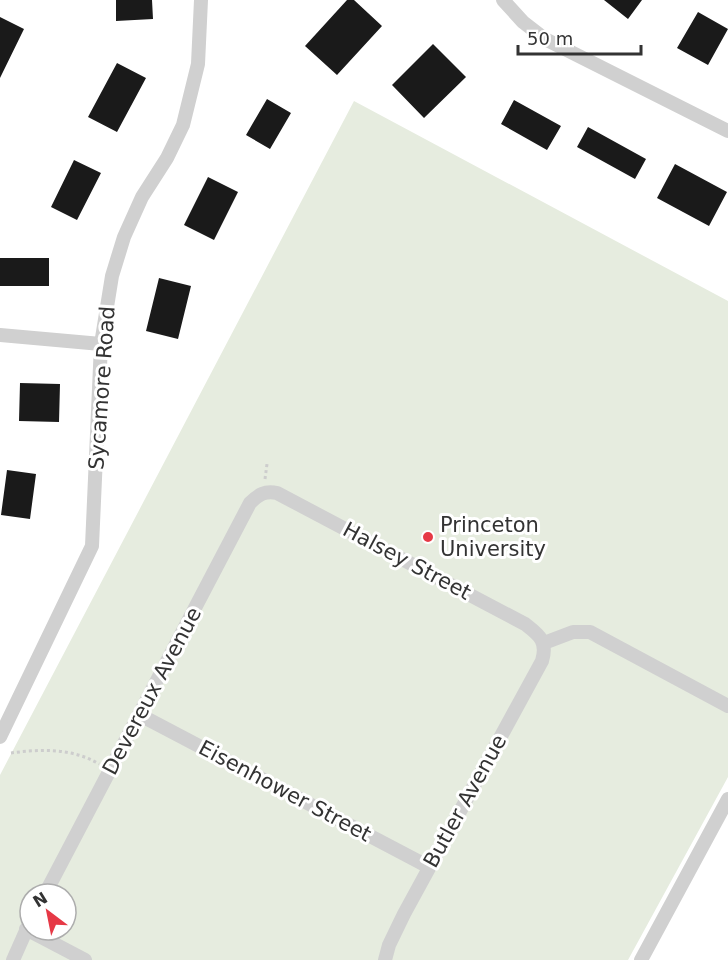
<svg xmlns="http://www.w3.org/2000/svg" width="728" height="960" font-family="'DejaVu Sans',sans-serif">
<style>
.green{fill:#e6ecdf;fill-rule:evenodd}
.building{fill:#1a1a1a}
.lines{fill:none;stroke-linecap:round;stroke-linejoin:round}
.path{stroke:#cdcdcd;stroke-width:3;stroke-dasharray:3 3;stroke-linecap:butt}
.street{stroke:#d0d0d0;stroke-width:14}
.poi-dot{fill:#e63946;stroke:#fff;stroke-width:2}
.labels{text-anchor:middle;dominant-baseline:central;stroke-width:6;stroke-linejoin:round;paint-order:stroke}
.street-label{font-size:21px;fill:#333;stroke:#fff}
.poi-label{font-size:21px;fill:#333;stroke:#fff;text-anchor:start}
</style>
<rect width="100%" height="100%" fill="#fff"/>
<path class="green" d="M 354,101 L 728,301 L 728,777 L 628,960 L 0,960 L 0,775 ZM 30,894 L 66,894 L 66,930 L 30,930 Z"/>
<path class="building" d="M 116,0 L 152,0 L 153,19 L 116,21 Z
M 347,0 L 354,0 L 382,26 L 337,75 L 305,46 Z
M 604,0 L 642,0 L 628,19 Z
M 698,12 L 728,29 L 708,65 L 677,48 Z
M 0,17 L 24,29 L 0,78 Z
M 433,44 L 466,77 L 424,118 L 392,85 Z
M 117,63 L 146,78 L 117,132 L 88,117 Z
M 267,99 L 291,113 L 270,149 L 246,135 Z
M 514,100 L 561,126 L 547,150 L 501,124 Z
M 588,127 L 646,159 L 635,179 L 577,147 Z
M 74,160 L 101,173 L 77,220 L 51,207 Z
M 675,164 L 727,192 L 709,226 L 657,198 Z
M 208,177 L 238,192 L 214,240 L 184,225 Z
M 0,258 L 49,258 L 49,286 L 0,286 Z
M 159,278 L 191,286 L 178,339 L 146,331 Z
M 20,383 L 60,384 L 59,422 L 19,421 Z
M 7,470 L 36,474 L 30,519 L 1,515 Z"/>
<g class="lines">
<path class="path" d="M 265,479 L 267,464
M 11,753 C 40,749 73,748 99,764"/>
<path class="street" d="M 503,0 L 523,22 L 545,39 L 728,131
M 0,335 L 101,344
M 544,643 L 573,632 L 590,632 L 728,706
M 140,715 L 429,867
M 0,737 L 92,546 L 101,344 L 112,276 L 124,237 L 142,197 L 167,158 L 183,125 L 198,64 L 201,0
M 45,894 L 250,503 C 258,495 265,490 277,493 L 525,624 C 539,635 548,641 542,661 L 404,914 L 389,945 L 385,960
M 26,929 L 85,960
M 13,960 L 29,924
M 641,960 L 728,799"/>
</g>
<circle class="poi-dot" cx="428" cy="537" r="6"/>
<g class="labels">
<g class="street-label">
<text transform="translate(102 388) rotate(-86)">Sycamore Road</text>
<text transform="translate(407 561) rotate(28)">Halsey Street</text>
<text transform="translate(152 691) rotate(-62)">Devereux Avenue</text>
<text transform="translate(285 791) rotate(28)">Eisenhower Street</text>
<text transform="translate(465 801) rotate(-61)">Butler Avenue</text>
</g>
<g class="poi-label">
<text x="440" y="525">Princeton<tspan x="440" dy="24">University</tspan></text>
</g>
</g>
<g transform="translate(48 912) rotate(328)"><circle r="28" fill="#ffffff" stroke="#adadad" stroke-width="1.5"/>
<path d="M0-4.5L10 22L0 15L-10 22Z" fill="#e63946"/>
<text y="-9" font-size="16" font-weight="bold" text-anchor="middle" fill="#333333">N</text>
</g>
<path d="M518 45v9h123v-9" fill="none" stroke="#333333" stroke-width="3"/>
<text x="527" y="45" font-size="18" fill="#333333" stroke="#ffffff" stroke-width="4.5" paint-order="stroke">50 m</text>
</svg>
